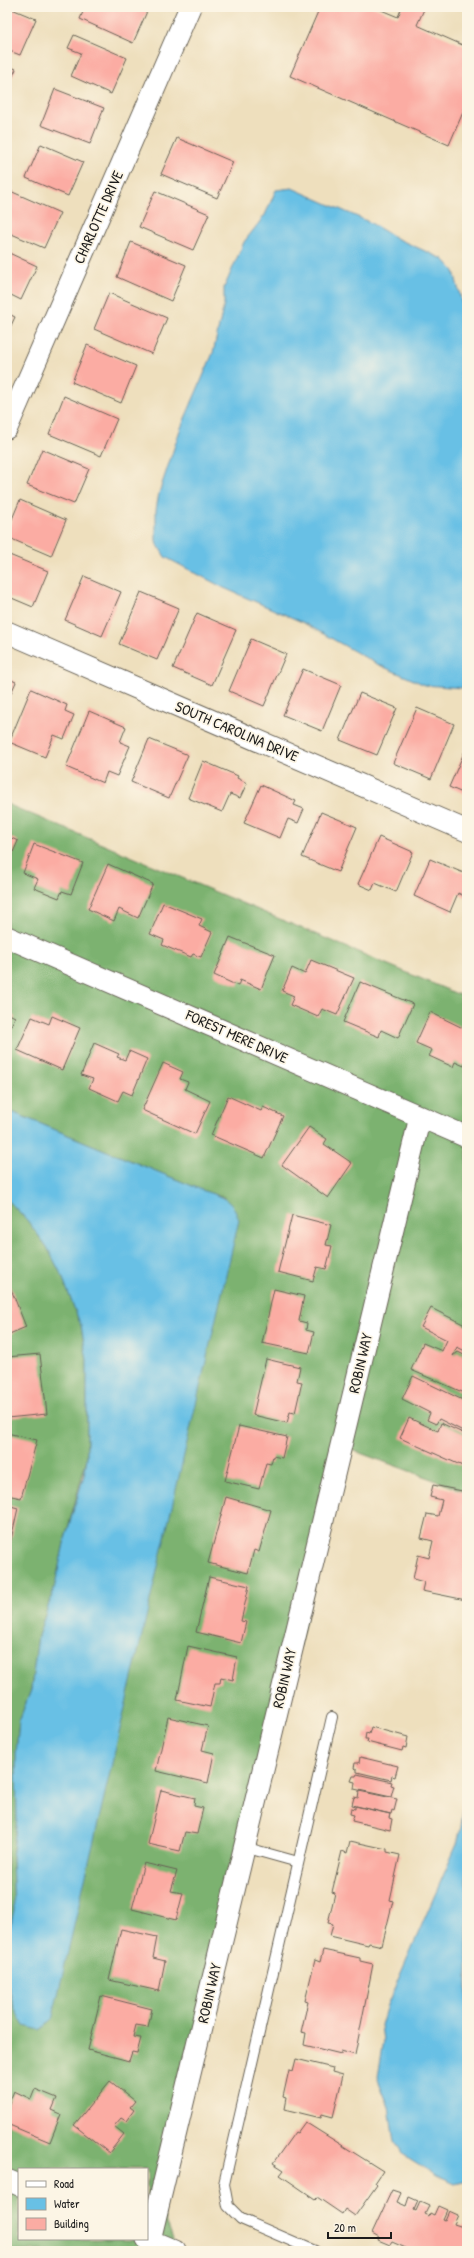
<svg xmlns="http://www.w3.org/2000/svg" width="474" height="2258" font-family="'Patrick Hand',sans-serif">
<style>
.forest{fill:#7bb270;stroke:#4c6746;fill-rule:evenodd}
.water{fill:#68c0e5;stroke:#426e80}
.building{fill:#fbaca3}
.lines{fill:none;stroke-linecap:round;stroke-linejoin:round}
.lane-casing{stroke:#666054;stroke-width:12}
.street-casing{stroke:#666054;stroke-width:23}
.lane{stroke:#fff;stroke-width:10}
.street{stroke:#fff;stroke-width:21}
.labels{text-anchor:middle;dominant-baseline:central;stroke-width:3.5;stroke-linejoin:round;paint-order:stroke}
.street-label{font-size:15px;fill:#1c1c1c;stroke:#fcf5e5}
</style>
<rect width="100%" height="100%" fill="#fcf5e5"/>
<filter id="ink" filterUnits="userSpaceOnUse"><feTurbulence type="fractalNoise" baseFrequency=".025" numOctaves="2"/><feDisplacementMap in="SourceGraphic" scale="8" xChannelSelector="R" yChannelSelector="G"/><feConvolveMatrix kernelMatrix="1 2 1 2 8 2 1 2 1" color-interpolation-filters="sRGB"/></filter>
<filter id="wash" filterUnits="userSpaceOnUse"><feTurbulence type="fractalNoise" baseFrequency=".012" numOctaves="4" result="noise"/><feDisplacementMap in="SourceGraphic" scale="16" xChannelSelector="R" yChannelSelector="G"/><feGaussianBlur stdDeviation="0.9" result="paint"/><feColorMatrix in="noise" values="0 0 0 0 0 0 0 0 0 0 0 0 0 0 0 0 0 1.4 0 .05"/><feComposite in="paint" operator="in"/></filter>
<g filter="url(#wash)">
<rect width="100%" height="100%" fill="#eedfbd"/>
<path class="forest" d="M 7,804 L 467,998 L 467,1492 L 349,1449 L 159,2199 L 177,2251 L 7,2251 L 7,1982 L 15,2010 L 224,1197 L 207,1192 L 7,1110 ZM 19,2169 L 147,2169 L 147,2239 L 19,2239 Z
M 7,1199 L 27,1220 L 47,1247 L 62,1276 L 81,1326 L 87,1360 L 87,1458 L 65,1539 L 54,1589 L 38,1636 L 31,1690 L 19,1721 L 16,1754 L 17,1820 L 12,1857 L 14,1910 L 7,1940 Z"/>
<path class="water" d="M 292,188 L 369,222 L 398,239 L 443,259 L 454,271 L 462,304 L 467,358 L 467,686 L 462,688 L 425,685 L 377,664 L 302,622 L 224,588 L 165,557 L 156,542 L 156,510 L 159,493 L 180,430 L 213,353 L 224,304 L 224,288 L 244,242 L 265,215 L 276,190 Z
M 7,1110 L 207,1192 C 226,1198 232,1201 239,1220 L 52,2020 L 40,2030 L 24,2026 L 15,2010 L 7,1982 L 7,1940 L 14,1910 L 12,1857 L 17,1820 L 16,1754 L 19,1721 L 31,1690 L 38,1636 L 54,1589 L 65,1539 L 84,1475 L 87,1458 L 87,1360 L 81,1326 L 62,1276 L 47,1247 L 27,1220 L 7,1199 Z
M 467,1770 L 467,2181 L 455,2184 L 439,2177 L 404,2155 L 394,2141 L 389,2107 L 377,2077 L 383,2041 L 381,2025 L 387,2005 L 457,1844 L 461,1827 Z"/>
<g id="blocks">
<path class="building" d="M 7,7 L 36,19 L 20,55 L 7,50 Z
M 85,7 L 149,7 L 133,43 L 80,19 Z
M 320,7 L 374,7 L 398,17 L 402,7 L 425,7 L 417,25 L 467,47 L 467,103 L 449,145 L 290,76 Z
M 74,35 L 127,58 L 111,94 L 71,76 L 81,53 L 68,48 Z
M 7,65 L 16,69 L 7,89 Z
M 55,89 L 104,108 L 90,144 L 41,125 Z
M 177,138 L 233,162 L 217,198 L 161,174 Z
M 41,144 L 83,162 L 68,196 L 26,178 Z
M 8,190 L 60,213 L 44,248 L 7,232 Z
M 155,191 L 209,214 L 193,250 L 139,227 Z
M 131,242 L 186,265 L 171,301 L 117,277 Z
M 7,252 L 37,266 L 21,300 L 7,293 Z
M 109,293 L 167,318 L 152,354 L 94,329 Z
M 7,313 L 15,317 L 7,334 Z
M 87,345 L 136,366 L 121,403 L 72,382 Z
M 64,396 L 117,419 L 101,456 L 49,434 Z
M 42,449 L 89,469 L 74,504 L 27,485 Z
M 20,500 L 66,520 L 51,556 L 7,537 L 7,531 Z
M 7,554 L 48,571 L 33,607 L 7,596 Z
M 84,576 L 121,592 L 102,636 L 65,620 Z
M 141,592 L 179,608 L 157,660 L 119,644 Z
M 197,613 L 236,630 L 212,685 L 173,668 Z
M 251,639 L 286,654 L 264,706 L 229,691 Z
M 303,669 L 341,685 L 322,731 L 283,715 Z
M 7,678 L 16,682 L 7,702 Z
M 31,689 L 67,705 L 65,711 L 74,715 L 64,739 L 54,735 L 45,757 L 9,742 Z
M 360,693 L 397,708 L 377,755 L 340,740 Z
M 417,708 L 454,724 L 431,779 L 393,763 Z
M 89,711 L 126,727 L 120,742 L 130,746 L 117,776 L 107,772 L 103,783 L 66,767 Z
M 149,739 L 188,755 L 169,798 L 131,782 Z
M 467,746 L 467,795 L 449,787 Z
M 203,761 L 238,776 L 237,778 L 247,783 L 240,798 L 230,794 L 222,812 L 188,798 Z
M 261,785 L 296,801 L 294,805 L 304,809 L 298,823 L 288,819 L 280,838 L 244,823 Z
M 321,812 L 357,827 L 338,872 L 302,857 Z
M 7,836 L 18,841 L 7,866 Z
M 379,837 L 413,852 L 396,892 L 375,883 L 372,890 L 358,884 Z
M 34,844 L 83,863 L 71,894 L 62,891 L 59,898 L 34,888 L 38,879 L 23,873 Z
M 430,859 L 466,874 L 466,897 L 458,893 L 450,912 L 414,896 Z
M 108,864 L 153,884 L 138,918 L 119,909 L 114,921 L 88,909 Z
M 163,903 L 202,919 L 199,926 L 212,932 L 201,957 L 193,954 L 191,957 L 162,945 L 164,940 L 150,934 Z
M 230,937 L 275,955 L 261,989 L 240,980 L 238,986 L 214,975 Z
M 311,960 L 354,978 L 337,1015 L 322,1009 L 318,1017 L 290,1005 L 294,996 L 282,991 L 292,968 L 305,974 Z
M 360,982 L 413,1004 L 398,1038 L 381,1030 L 379,1037 L 343,1022 Z
M 430,1012 L 467,1030 L 467,1059 L 464,1066 L 455,1062 L 453,1067 L 429,1056 L 432,1050 L 416,1043 Z
M 7,1013 L 15,1017 L 7,1035 Z
M 52,1016 L 80,1028 L 62,1070 L 17,1050 L 32,1017 L 49,1024 Z
M 94,1043 L 119,1054 L 117,1057 L 125,1060 L 129,1051 L 147,1059 L 132,1095 L 123,1091 L 118,1101 L 89,1088 L 93,1079 L 81,1075 Z
M 163,1063 L 183,1072 L 180,1079 L 188,1082 L 185,1089 L 210,1101 L 195,1134 L 142,1110 Z
M 228,1096 L 261,1111 L 263,1107 L 283,1116 L 264,1158 L 211,1135 Z
M 309,1127 L 327,1139 L 324,1144 L 352,1163 L 328,1198 L 282,1165 Z
M 292,1215 L 331,1225 L 326,1245 L 332,1246 L 326,1269 L 317,1267 L 313,1281 L 278,1272 Z
M 7,1279 L 26,1327 L 7,1335 Z
M 274,1289 L 304,1296 L 299,1321 L 307,1323 L 306,1330 L 314,1332 L 309,1353 L 262,1343 Z
M 431,1308 L 467,1326 L 467,1352 L 457,1347 L 453,1356 L 458,1352 L 466,1356 L 464,1360 L 467,1361 L 467,1394 L 411,1370 L 423,1343 L 442,1351 L 447,1340 L 421,1327 Z
M 40,1354 L 47,1414 L 7,1418 L 7,1357 Z
M 266,1359 L 300,1367 L 297,1381 L 302,1382 L 295,1413 L 290,1412 L 287,1423 L 253,1415 Z
M 413,1376 L 467,1402 L 467,1433 L 439,1419 L 436,1424 L 427,1420 L 430,1413 L 402,1399 Z
M 409,1418 L 438,1431 L 441,1423 L 467,1435 L 467,1468 L 400,1438 Z
M 239,1426 L 287,1437 L 282,1458 L 273,1456 L 271,1464 L 266,1463 L 259,1489 L 225,1481 Z
M 7,1433 L 37,1440 L 21,1498 L 7,1495 Z
M 433,1485 L 467,1492 L 466,1600 L 422,1591 L 424,1582 L 413,1579 L 418,1555 L 429,1558 L 433,1541 L 421,1538 L 427,1514 L 438,1516 L 442,1500 L 430,1497 Z
M 226,1497 L 271,1510 L 259,1552 L 254,1550 L 248,1573 L 208,1563 Z
M 7,1505 L 18,1508 L 8,1553 L 7,1553 Z
M 209,1577 L 249,1586 L 241,1621 L 246,1622 L 241,1643 L 196,1632 Z
M 188,1646 L 237,1657 L 233,1680 L 221,1677 L 220,1683 L 215,1683 L 210,1707 L 177,1700 Z
M 168,1717 L 208,1726 L 202,1750 L 214,1753 L 208,1783 L 156,1771 Z
M 371,1727 L 408,1737 L 406,1748 L 403,1747 L 402,1751 L 367,1742 L 368,1739 L 365,1739 L 366,1733 L 369,1734 Z
M 360,1757 L 398,1766 L 395,1777 L 392,1776 L 391,1780 L 357,1772 L 357,1769 L 354,1768 L 355,1763 L 359,1763 Z
M 357,1774 L 392,1782 L 391,1785 L 394,1786 L 391,1797 L 354,1789 L 355,1782 L 351,1781 L 353,1776 L 356,1776 Z
M 161,1790 L 195,1798 L 194,1806 L 203,1808 L 197,1834 L 185,1832 L 180,1851 L 148,1844 Z
M 359,1791 L 397,1799 L 394,1811 L 392,1810 L 391,1814 L 352,1805 L 354,1797 L 358,1798 Z
M 355,1806 L 390,1814 L 389,1818 L 392,1819 L 390,1830 L 352,1821 L 354,1815 L 350,1814 L 351,1808 L 355,1809 Z
M 350,1841 L 387,1849 L 387,1852 L 400,1855 L 390,1900 L 393,1901 L 382,1946 L 369,1943 L 368,1945 L 330,1936 L 333,1924 L 328,1923 L 335,1893 L 332,1892 L 342,1851 L 347,1853 Z
M 144,1863 L 177,1871 L 171,1891 L 183,1893 L 176,1920 L 132,1909 Z
M 121,1929 L 157,1937 L 153,1958 L 165,1961 L 159,1991 L 109,1980 Z
M 323,1950 L 360,1958 L 360,1961 L 373,1964 L 355,2055 L 341,2051 L 341,2054 L 304,2045 L 306,2033 L 301,2032 L 308,2002 L 305,2001 L 315,1960 L 320,1962 Z
M 101,1996 L 152,2009 L 148,2027 L 136,2025 L 133,2037 L 141,2038 L 137,2053 L 132,2052 L 129,2061 L 88,2050 Z
M 296,2059 L 333,2068 L 332,2072 L 343,2075 L 333,2117 L 322,2114 L 321,2118 L 284,2109 L 286,2098 L 283,2097 L 289,2070 L 293,2071 Z
M 110,2081 L 135,2101 L 130,2107 L 134,2110 L 126,2121 L 121,2118 L 114,2126 L 124,2134 L 109,2153 L 74,2125 Z
M 35,2089 L 57,2098 L 52,2110 L 61,2114 L 50,2142 L 7,2124 L 7,2108 L 14,2091 L 31,2099 Z
M 305,2122 L 383,2171 L 375,2183 L 377,2185 L 355,2216 L 345,2209 L 342,2214 L 317,2197 L 315,2199 L 280,2175 L 284,2170 L 273,2163 L 295,2132 L 297,2133 Z
M 392,2190 L 401,2193 L 397,2202 L 406,2206 L 409,2197 L 418,2201 L 414,2210 L 416,2211 L 420,2202 L 429,2206 L 425,2214 L 429,2216 L 430,2213 L 434,2215 L 438,2206 L 447,2210 L 443,2219 L 445,2220 L 449,2211 L 458,2215 L 454,2224 L 463,2227 L 467,2216 L 467,2244 L 464,2251 L 407,2251 L 408,2249 L 392,2242 L 390,2245 L 378,2240 L 379,2237 L 372,2233 Z"/>
</g>
</g>
<g filter="url(#ink)">
<use href="#blocks" fill-opacity="0" stroke="#666054" stroke-width="1"/>
<g class="lines">
<defs>
<path id="lane" d="M 244,1847 L 298,1862
M 315,2251 L 241,2219 L 228,2206 L 224,2184 L 332,1717"/>
<path id="street" d="M 7,428 L 190,7
M 7,632 L 467,831
M 7,937 L 467,1137
M 7,2180 L 19,2185
M 147,2239 L 175,2251
M 150,2240 L 420,1117"/>
</defs>
<use href="#lane" class="lane-casing"/>
<use href="#street" class="street-casing"/>
<use href="#lane" class="lane"/>
<use href="#street" class="street"/>
</g>
</g>
<g class="labels">
<g class="street-label">
<text transform="translate(98 217) rotate(-66)">CHARLOTTE DRIVE</text>
<text transform="translate(237 731) rotate(23)">SOUTH CAROLINA DRIVE</text>
<text transform="translate(237 1036) rotate(24)">FOREST MERE DRIVE</text>
<text transform="translate(360 1363) rotate(-77)">ROBIN WAY</text>
<text transform="translate(284 1678) rotate(-77)">ROBIN WAY</text>
<text transform="translate(209 1993) rotate(-77)">ROBIN WAY</text>
</g>
</g>
<rect width="474" height="2258" fill="none" stroke="#fcf5e5" stroke-width="24"/>
<rect x="18" y="2168" width="130" height="72" fill="#fcf5e5" stroke="#a29e95"/>
<rect x="26" y="2181" width="20" height="6" fill="#ffffff" stroke="#a29e95"/>
<text x="54" y="2188" font-size="12" fill="#1c1c1c">Road</text>
<rect x="26" y="2198" width="20" height="12" fill="#68c0e5" stroke="#a29e95"/>
<text x="54" y="2208" font-size="12" fill="#1c1c1c">Water</text>
<rect x="26" y="2218" width="20" height="12" fill="#fbaca3" stroke="#a29e95"/>
<text x="54" y="2228" font-size="12" fill="#1c1c1c">Building</text>
<path d="M328 2232v6h63v-6" fill="none" stroke="#1c1c1c" stroke-width="2"/>
<text x="334" y="2232" font-size="12" fill="#1c1c1c" stroke="#fcf5e5" stroke-width="3" paint-order="stroke">20 m</text>
</svg>
